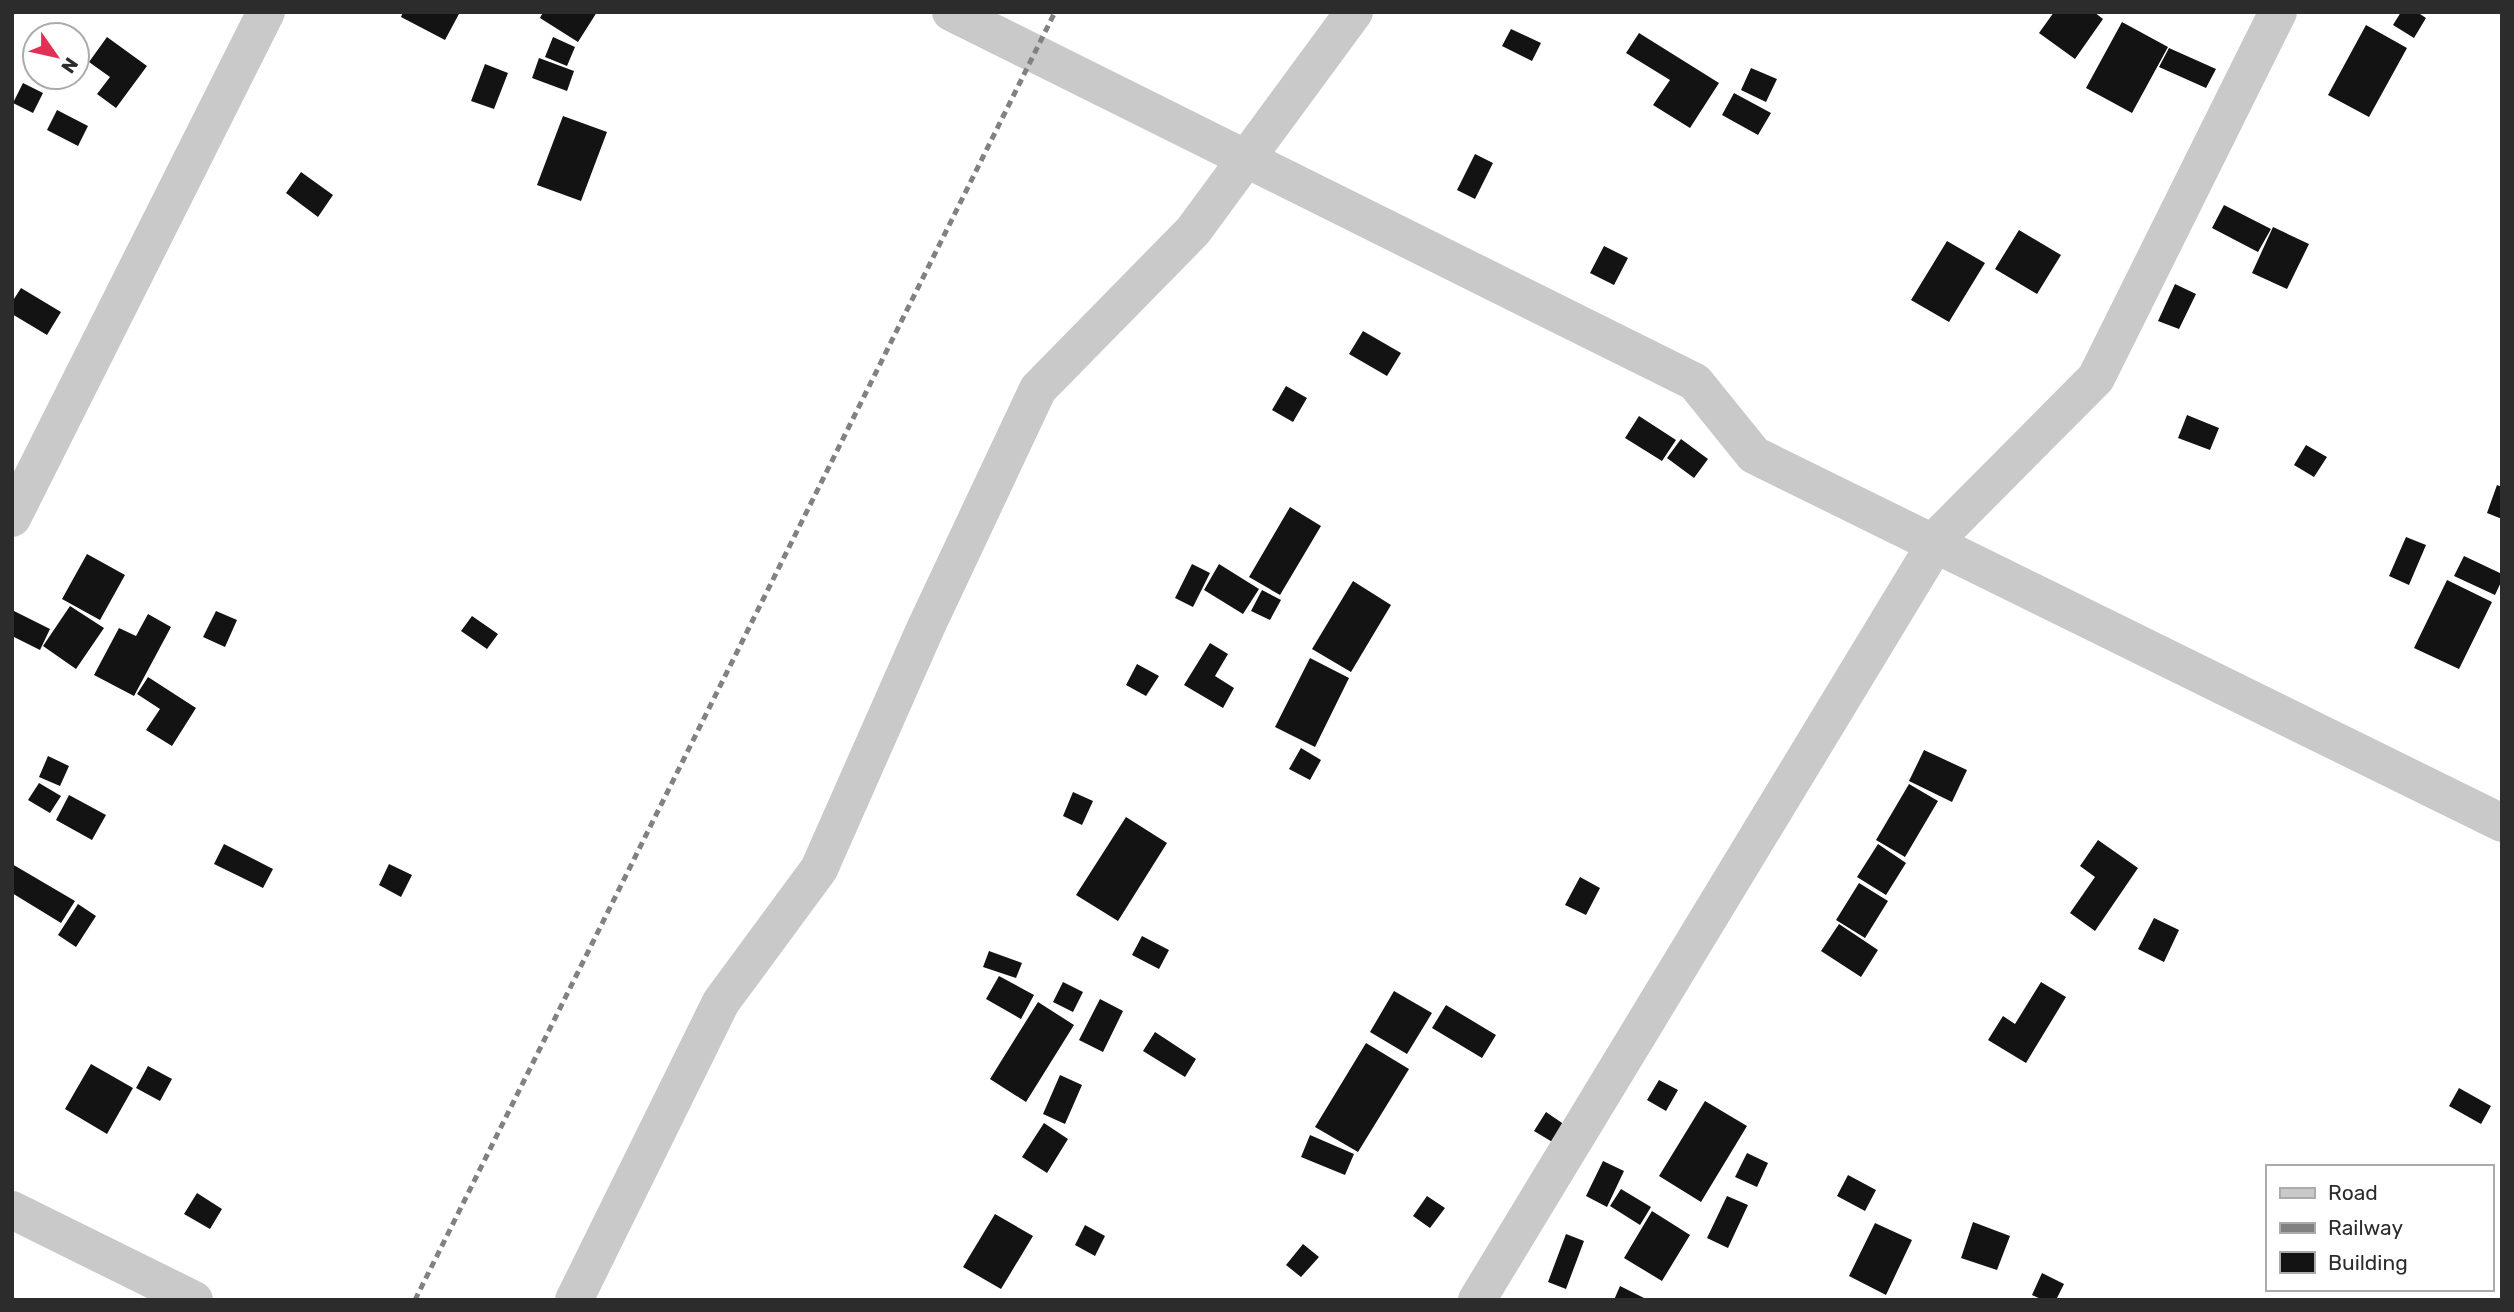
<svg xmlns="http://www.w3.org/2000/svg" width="2514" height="1312" font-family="Rubik,sans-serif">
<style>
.building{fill:#131313}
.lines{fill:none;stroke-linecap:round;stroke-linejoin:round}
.minor{stroke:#c9c9c9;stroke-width:38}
.tertiary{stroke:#c9c9c9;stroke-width:38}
.rail{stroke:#818181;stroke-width:5;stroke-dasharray:7 5;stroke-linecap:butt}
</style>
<rect width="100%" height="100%" fill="#fff"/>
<path class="building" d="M 403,12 L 460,12 L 445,40 L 401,17 Z
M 543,12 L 597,12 L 578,42 L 540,18 Z
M 2054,12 L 2094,12 L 2103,19 L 2075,59 L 2039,33 Z
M 2401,12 L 2417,12 L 2426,18 L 2414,38 L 2393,25 Z
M 2122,22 L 2168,47 L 2132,113 L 2086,88 Z
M 2366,25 L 2407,48 L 2369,117 L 2328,95 Z
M 1511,29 L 1541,43 L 1532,61 L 1502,46 Z
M 1639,33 L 1719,83 L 1690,128 L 1653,105 L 1670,80 L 1626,53 Z
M 107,37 L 147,66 L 116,108 L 97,94 L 110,77 L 89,62 Z
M 553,37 L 575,47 L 567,66 L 545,57 Z
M 2169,48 L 2216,69 L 2206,88 L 2159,67 Z
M 539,58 L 574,71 L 567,91 L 532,78 Z
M 485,64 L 508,73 L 494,109 L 471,101 Z
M 1751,68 L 1777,79 L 1766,102 L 1741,90 Z
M 23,83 L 43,93 L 33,113 L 13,103 Z
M 1734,93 L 1771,113 L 1758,135 L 1722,115 Z
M 57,110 L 88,126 L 78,146 L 47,130 Z
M 563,116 L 607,132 L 581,201 L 537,185 Z
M 1475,154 L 1493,163 L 1475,199 L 1457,190 Z
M 301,172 L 333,195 L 318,217 L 286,193 Z
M 2224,205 L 2271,229 L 2258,252 L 2212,228 Z
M 2273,227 L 2309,244 L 2287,289 L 2252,273 Z
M 2019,230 L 2061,255 L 2037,294 L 1995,269 Z
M 1947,241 L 1985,263 L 1949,322 L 1911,300 Z
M 1604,246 L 1628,258 L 1614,285 L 1590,273 Z
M 2175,284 L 2196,294 L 2179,329 L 2158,321 Z
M 21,288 L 61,312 L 47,335 L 12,314 L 12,302 Z
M 1363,331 L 1401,353 L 1387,376 L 1349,354 Z
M 1286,386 L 1307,398 L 1293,422 L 1272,410 Z
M 2187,415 L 2219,428 L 2210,450 L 2178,438 Z
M 1639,416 L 1676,440 L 1662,461 L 1625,438 Z
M 1681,439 L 1708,459 L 1694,478 L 1667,458 Z
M 2306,445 L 2327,457 L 2314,477 L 2294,465 Z
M 2497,485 L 2502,487 L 2502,519 L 2487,513 Z
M 1290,507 L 1321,526 L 1280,595 L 1249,577 Z
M 2406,537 L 2426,545 L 2409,585 L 2389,576 Z
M 87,554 L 125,575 L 100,620 L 62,599 Z
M 2464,556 L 2502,574 L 2502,580 L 2495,595 L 2454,576 Z
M 1192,564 L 1210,573 L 1193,607 L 1175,598 Z
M 1219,564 L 1259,589 L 1243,614 L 1204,590 Z
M 2447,580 L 2492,602 L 2459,669 L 2414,648 Z
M 1353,581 L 1391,605 L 1351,672 L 1312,649 Z
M 1262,590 L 1281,600 L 1270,620 L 1251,611 Z
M 70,606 L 104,628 L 76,669 L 43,646 Z
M 12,610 L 50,629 L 40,650 L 12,636 Z
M 216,611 L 237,620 L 225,647 L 203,637 Z
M 148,614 L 171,627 L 134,696 L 94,675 L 119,628 L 136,636 Z
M 472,616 L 498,634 L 487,649 L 461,631 Z
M 1210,643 L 1228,654 L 1215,676 L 1234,688 L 1223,708 L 1184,685 Z
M 1310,658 L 1349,678 L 1315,747 L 1275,727 Z
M 1137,664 L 1159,676 L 1146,696 L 1126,685 Z
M 148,677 L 196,708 L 172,746 L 146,730 L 160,709 L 137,694 Z
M 1301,748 L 1321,760 L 1310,780 L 1289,769 Z
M 1924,750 L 1967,770 L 1952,802 L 1909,781 Z
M 48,756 L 69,766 L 60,786 L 39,777 Z
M 39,783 L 61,796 L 50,813 L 28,800 Z
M 1909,784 L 1938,801 L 1905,857 L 1876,840 Z
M 1073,792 L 1093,801 L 1082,825 L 1063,816 Z
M 69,795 L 106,815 L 92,840 L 56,820 Z
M 1126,817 L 1167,843 L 1118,921 L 1076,895 Z
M 2098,840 L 2138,868 L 2095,931 L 2070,913 L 2095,877 L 2080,866 Z
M 224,844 L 273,869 L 263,888 L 214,864 Z
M 1878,844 L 1906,863 L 1886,895 L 1857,877 Z
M 12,864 L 75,901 L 61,923 L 12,893 Z
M 389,864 L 412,875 L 401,897 L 379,885 Z
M 1580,877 L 1600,888 L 1586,915 L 1565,905 Z
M 1859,883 L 1888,901 L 1865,938 L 1836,920 Z
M 78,904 L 96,916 L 76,947 L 58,935 Z
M 2154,918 L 2179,930 L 2164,962 L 2138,949 Z
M 1839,924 L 1878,950 L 1861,977 L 1821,951 Z
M 1142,936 L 1169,950 L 1159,969 L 1132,955 Z
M 989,951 L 1022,963 L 1016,978 L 983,967 Z
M 999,976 L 1034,995 L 1021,1019 L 986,999 Z
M 1063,982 L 1083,992 L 1073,1012 L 1053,1002 Z
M 2041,982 L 2066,997 L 2026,1063 L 1988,1040 L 2003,1016 L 2015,1024 Z
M 1394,991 L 1432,1013 L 1407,1054 L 1370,1032 Z
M 1100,999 L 1123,1011 L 1103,1052 L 1079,1040 Z
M 1038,1002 L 1074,1025 L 1026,1102 L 990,1079 Z
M 1446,1005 L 1496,1035 L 1482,1058 L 1432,1028 Z
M 1155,1032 L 1196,1059 L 1185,1077 L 1143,1051 Z
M 1366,1043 L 1409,1069 L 1358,1152 L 1315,1127 Z
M 91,1064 L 133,1088 L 107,1134 L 65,1109 Z
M 148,1066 L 172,1079 L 160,1101 L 136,1088 Z
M 1060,1075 L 1082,1085 L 1065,1124 L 1043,1114 Z
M 1659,1080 L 1678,1090 L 1666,1111 L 1647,1100 Z
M 2459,1088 L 2491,1106 L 2481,1124 L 2449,1106 Z
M 1705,1101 L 1747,1126 L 1701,1202 L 1659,1176 Z
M 1546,1112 L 1565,1125 L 1554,1143 L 1534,1131 Z
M 1044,1123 L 1068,1139 L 1047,1173 L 1022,1157 Z
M 1310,1135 L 1354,1154 L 1345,1175 L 1301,1157 Z
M 1747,1153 L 1768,1163 L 1757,1187 L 1735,1177 Z
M 1603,1161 L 1624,1171 L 1607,1207 L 1586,1196 Z
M 1848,1175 L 1876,1190 L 1865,1211 L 1837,1196 Z
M 1621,1189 L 1651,1207 L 1640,1225 L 1610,1206 Z
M 197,1193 L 222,1209 L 210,1229 L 184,1214 Z
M 1427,1196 L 1445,1208 L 1430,1228 L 1413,1216 Z
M 1727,1196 L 1748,1205 L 1728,1248 L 1707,1238 Z
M 1652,1211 L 1690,1235 L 1662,1281 L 1624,1258 Z
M 995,1214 L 1033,1236 L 1001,1289 L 963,1267 Z
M 1973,1222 L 2010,1236 L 1997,1270 L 1961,1258 Z
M 1875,1223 L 1912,1240 L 1886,1295 L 1849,1276 Z
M 1085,1225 L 1105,1236 L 1095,1256 L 1075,1245 Z
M 1566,1234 L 1584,1241 L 1566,1289 L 1548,1282 Z
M 1303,1244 L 1319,1257 L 1301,1277 L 1286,1265 Z
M 2042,1273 L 2064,1284 L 2056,1300 L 2043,1300 L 2032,1295 Z
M 1620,1286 L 1648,1300 L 1614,1300 Z"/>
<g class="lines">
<path class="minor" d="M 951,12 L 1695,382 L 1754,455 L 2502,823
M 12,518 L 266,12
M 12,1210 L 194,1300
M 1477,1300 L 1942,533 L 2096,378 L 2278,12"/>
<path class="tertiary" d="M 574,1300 L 721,1002 L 819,869 L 926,627 L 1038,389 L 1193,231 L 1354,12"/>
<path class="rail" d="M 415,1300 L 1055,12"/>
</g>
<rect width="2514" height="1312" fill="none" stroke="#2c2c2c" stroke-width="28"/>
<rect x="2266" y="1165" width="228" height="126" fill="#ffffff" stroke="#ababab" stroke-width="2"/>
<rect x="2280" y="1188" width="35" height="10" fill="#c9c9c9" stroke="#ababab" stroke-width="2"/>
<text x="2328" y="1200" font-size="21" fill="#2c2c2c">Road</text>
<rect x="2280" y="1223" width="35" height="10" fill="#818181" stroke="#ababab" stroke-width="2"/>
<text x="2328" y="1235" font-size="21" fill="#2c2c2c">Railway</text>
<rect x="2280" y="1252" width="35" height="21" fill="#131313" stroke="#ababab" stroke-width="2"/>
<text x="2328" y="1270" font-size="21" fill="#2c2c2c">Building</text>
<g transform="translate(56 56) rotate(124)"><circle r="33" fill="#ffffff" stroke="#ababab" stroke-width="2"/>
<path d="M0-5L12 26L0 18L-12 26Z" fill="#e12f55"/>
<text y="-10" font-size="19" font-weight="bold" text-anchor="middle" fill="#2c2c2c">N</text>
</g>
</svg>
